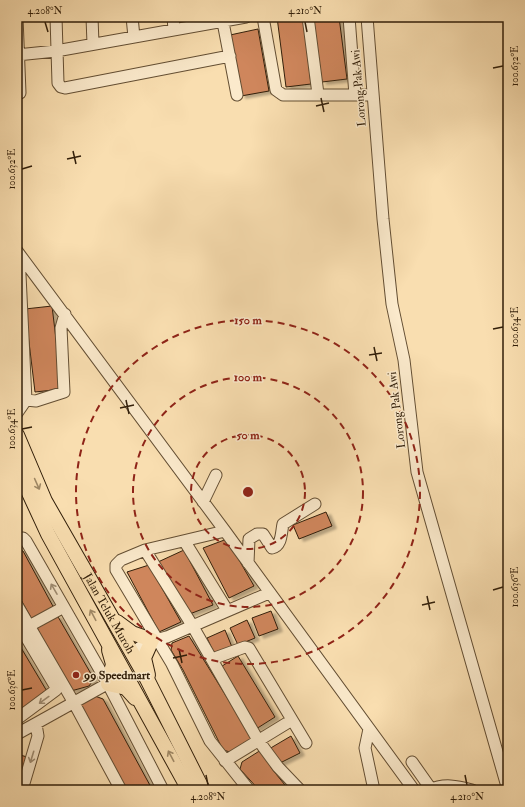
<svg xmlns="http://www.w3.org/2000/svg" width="525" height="807" font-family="'IM FELL Double Pica',serif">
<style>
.building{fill:#cf865c;stroke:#311e09;filter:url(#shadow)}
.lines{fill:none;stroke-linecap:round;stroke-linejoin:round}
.minor-casing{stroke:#634e33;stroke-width:13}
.major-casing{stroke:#311e09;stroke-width:16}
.minor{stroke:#fbeacc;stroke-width:11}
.major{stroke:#f9deb0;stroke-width:14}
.oneway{stroke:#9f8865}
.oneway2{stroke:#a08e74}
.ticks{fill:none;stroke:#311e09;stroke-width:1.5}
.ring{fill:none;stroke:#8f2418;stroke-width:2;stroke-dasharray:7 5}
.poi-dot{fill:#8f2418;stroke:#fbeacc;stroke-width:1.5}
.labels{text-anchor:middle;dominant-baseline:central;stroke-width:3;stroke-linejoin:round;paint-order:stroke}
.street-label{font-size:12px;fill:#311e09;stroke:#fbeacc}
.poi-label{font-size:12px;font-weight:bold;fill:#311e09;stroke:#fbeacc;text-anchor:start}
.centre{fill:#8f2418;stroke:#fbeacc;stroke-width:2}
.ring-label{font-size:12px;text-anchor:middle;font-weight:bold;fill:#8f2418;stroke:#fbeacc;stroke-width:3;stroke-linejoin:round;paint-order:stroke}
.neatline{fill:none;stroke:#311e09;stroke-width:1.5}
.ticks-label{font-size:10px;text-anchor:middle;fill:#311e09}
</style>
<defs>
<filter id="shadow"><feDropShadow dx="4.5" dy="2.5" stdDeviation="1" flood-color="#0004"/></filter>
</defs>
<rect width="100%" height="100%" fill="#f9deb0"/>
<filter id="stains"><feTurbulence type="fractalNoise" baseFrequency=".005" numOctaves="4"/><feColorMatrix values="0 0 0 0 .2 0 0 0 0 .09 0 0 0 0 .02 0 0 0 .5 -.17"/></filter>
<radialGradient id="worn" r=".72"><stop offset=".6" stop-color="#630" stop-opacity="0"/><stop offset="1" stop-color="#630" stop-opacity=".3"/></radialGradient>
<path class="building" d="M 277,17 L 303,17 L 311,84 L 286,87 Z
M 313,17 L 339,17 L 347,79 L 322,82 Z
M 258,29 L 269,91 L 241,96 L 230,35 Z
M 52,306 L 62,389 L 35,392 L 25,309 Z
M 326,512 L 332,526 L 299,539 L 293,525 Z
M 227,539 L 254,586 L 229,598 L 203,548 Z
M 17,549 L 23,551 L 55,610 L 33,621 L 17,593 Z
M 184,550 L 213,605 L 187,615 L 158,562 Z
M 149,565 L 181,622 L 159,632 L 127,572 Z
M 271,611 L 278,629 L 259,636 L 252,618 Z
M 57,615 L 94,679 L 89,686 L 71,691 L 36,626 Z
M 247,620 L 255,638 L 238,645 L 230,628 Z
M 225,630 L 232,647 L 215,655 L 207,638 Z
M 189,636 L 252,738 L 230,752 L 223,750 L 183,670 L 171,650 L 172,643 Z
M 17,641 L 48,693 L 21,710 L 17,704 Z
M 238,656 L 275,717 L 256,729 L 219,668 Z
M 95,696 L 103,699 L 152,789 L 126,790 L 79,705 Z
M 291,736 L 300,753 L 278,764 L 269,749 Z
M 261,750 L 272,769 L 289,790 L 259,790 L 240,769 L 242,762 Z
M 17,754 L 27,757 L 17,790 Z"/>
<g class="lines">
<defs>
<path id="minor" d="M 17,17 L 20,93
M 56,17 L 58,83 L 61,87 L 65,88 L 230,56
M 92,17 L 93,44
M 132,17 L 134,37
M 173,17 L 174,30
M 222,17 L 237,95
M 263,17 L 276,90 L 283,95 L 373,95
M 308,17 L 318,94
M 349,17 L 355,95
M 367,17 L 383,219 L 392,304 L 404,360 L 417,472 L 508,790
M 17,55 L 56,51 L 246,17
M 17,251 L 225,531 L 414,790
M 26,400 L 36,401 L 64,392 L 61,328 L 65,314
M 17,413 L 26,400 L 19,254
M 203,502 L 216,475
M 225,531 L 145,550 L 121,560 L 116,565 L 116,570 L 172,664 L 210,741 L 249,790
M 17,539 L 23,538 L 26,541 L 108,684 L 163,790
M 185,542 L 227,610
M 145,550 L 192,625 L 258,740 L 278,767 L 300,790
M 248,563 L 249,539 L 257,534 L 263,534 L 272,548 C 282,546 281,533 283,524 L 315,504
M 17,605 L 74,703 L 121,790
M 17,622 L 55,686 L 56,690 L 17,719
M 29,626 L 64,607
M 132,654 C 143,643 153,640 167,637 L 269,593
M 212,659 L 245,647 L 249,648 L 306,743
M 369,729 L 365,748 L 374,790
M 17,734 L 125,674
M 225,761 L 292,720
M 412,762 L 431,789
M 22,790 L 38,736 L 36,724
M 429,790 C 444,783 457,786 472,790"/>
<g id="major">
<path id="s1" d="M 17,435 L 45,501 L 147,679 L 203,790"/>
<path d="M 17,467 L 48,534 L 189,790"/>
<path d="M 117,622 L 132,633 L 152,640 L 144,658 L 148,675"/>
<path d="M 109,650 L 113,664 L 108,684 L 126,688 L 135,698"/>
</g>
</defs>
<use href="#minor" class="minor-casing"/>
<use href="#major" class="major-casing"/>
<use href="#minor" class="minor"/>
<use href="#major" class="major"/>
</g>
<defs><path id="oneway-shaft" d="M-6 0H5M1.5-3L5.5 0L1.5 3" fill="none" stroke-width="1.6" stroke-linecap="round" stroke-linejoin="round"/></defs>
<g class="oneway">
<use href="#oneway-shaft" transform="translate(37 484) rotate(66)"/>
<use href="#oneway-shaft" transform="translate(93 615) rotate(-118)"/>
<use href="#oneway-shaft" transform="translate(171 756) rotate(-118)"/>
</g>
<g class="oneway2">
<use href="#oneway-shaft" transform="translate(54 589) rotate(-120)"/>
<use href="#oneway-shaft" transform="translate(44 700) rotate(144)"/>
<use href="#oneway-shaft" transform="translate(32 757) rotate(107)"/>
</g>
<path class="ticks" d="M 45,22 L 48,32M 305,22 L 307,32M 493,68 L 503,66M 321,98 L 324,112M 316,106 L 329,103M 73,151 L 76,164M 67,159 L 81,156M 22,169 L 32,166M 493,329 L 503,327M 374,347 L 377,361M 369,355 L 382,353M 126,400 L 129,414M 120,408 L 134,405M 22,429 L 32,427M 493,590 L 503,587M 427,596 L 430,610M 422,605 L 435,602M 179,649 L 182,663M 173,658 L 187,655M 22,690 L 32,688M 206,775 L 208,785M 465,775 L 467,785"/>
<g class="ring">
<circle cx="248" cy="492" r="57"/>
<circle cx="248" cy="492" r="115"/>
<circle cx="248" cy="492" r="172"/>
</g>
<circle class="poi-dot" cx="76" cy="675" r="4"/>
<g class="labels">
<g class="street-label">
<text transform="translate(359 88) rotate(-95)">Lorong Pak Awi</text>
<text transform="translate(397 410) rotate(-97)">Lorong Pak Awi</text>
<text stroke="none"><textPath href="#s1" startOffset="201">Jalan Teluk Muroh</textPath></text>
</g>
<g class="poi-label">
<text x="84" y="675">99 Speedmart</text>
</g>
</g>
<circle cx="248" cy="492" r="6" class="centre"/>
<g class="ring-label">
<text x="248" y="324">150 m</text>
<text x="248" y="381">100 m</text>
<text x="248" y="439">50 m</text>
</g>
<rect width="525" height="807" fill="none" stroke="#f9deb0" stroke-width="44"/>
<rect x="22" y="22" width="481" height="763" class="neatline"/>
<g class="ticks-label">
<text x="45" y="14">4.208°N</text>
<text x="305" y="14">4.210°N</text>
<text transform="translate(514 66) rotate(-90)" y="4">100.632°E</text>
<text transform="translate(11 169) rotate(-90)" y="4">100.632°E</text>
<text transform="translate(514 327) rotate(-90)" y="4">100.634°E</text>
<text transform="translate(11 429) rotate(-90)" y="4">100.634°E</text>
<text transform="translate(514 587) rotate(-90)" y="4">100.636°E</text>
<text transform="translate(11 690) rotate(-90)" y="4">100.636°E</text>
<text x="208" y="800">4.208°N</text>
<text x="467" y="800">4.210°N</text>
</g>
<rect width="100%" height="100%" filter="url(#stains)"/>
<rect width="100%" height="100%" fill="url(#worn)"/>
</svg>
